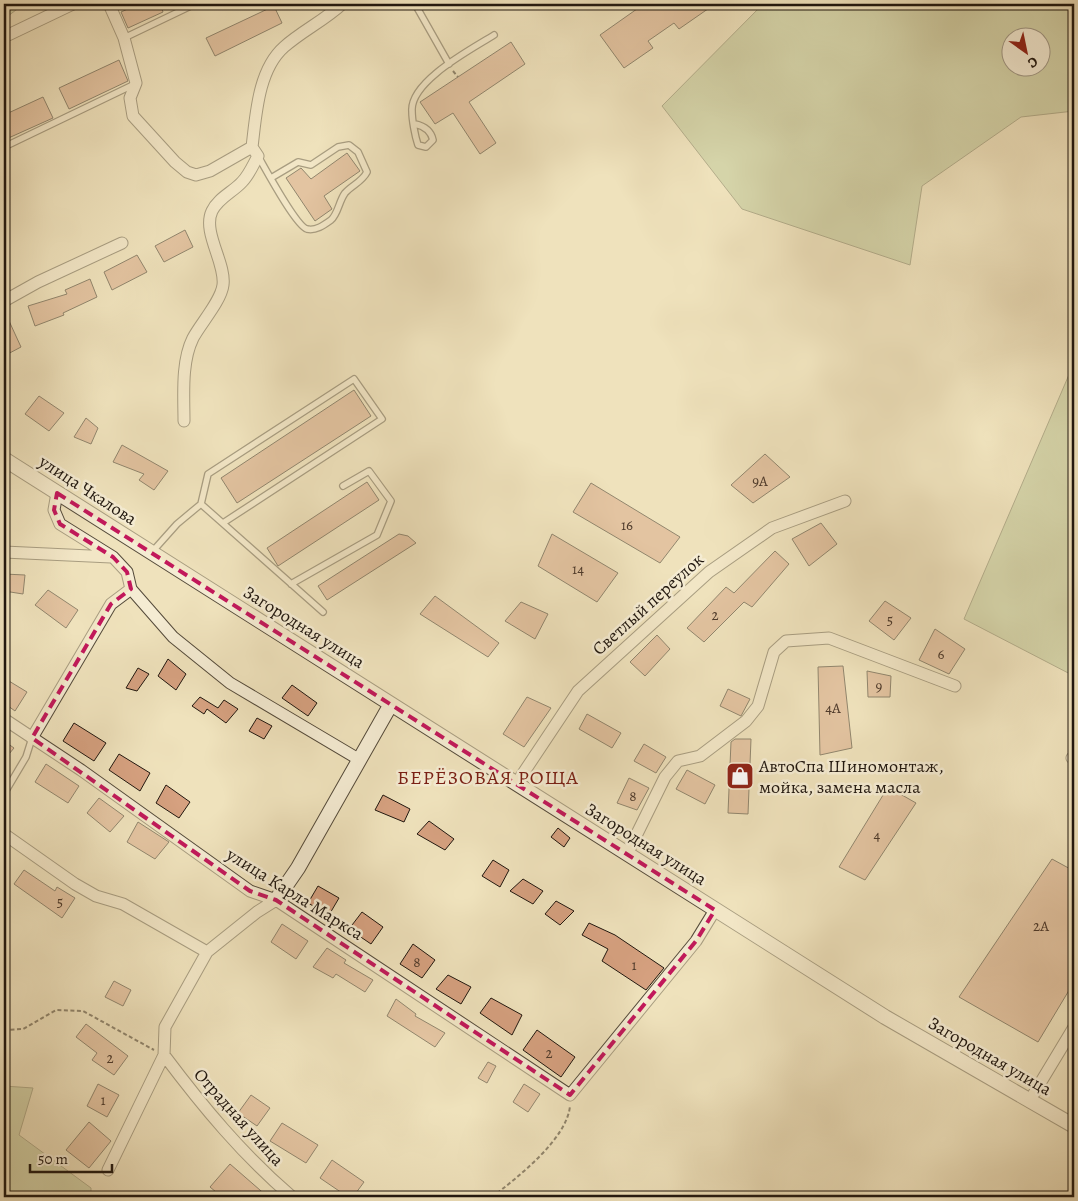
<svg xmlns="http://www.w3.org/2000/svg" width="1078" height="1201" font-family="Alegreya,serif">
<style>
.green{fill:#b7c392;stroke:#6c6d50;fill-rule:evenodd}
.building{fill:#d6a180;stroke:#20170f}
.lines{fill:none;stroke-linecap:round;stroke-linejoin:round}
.service-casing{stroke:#544a3a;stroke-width:8}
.minor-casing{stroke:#544a3a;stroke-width:13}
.tertiary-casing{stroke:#544a3a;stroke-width:16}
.path{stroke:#20170f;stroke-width:2;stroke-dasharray:4 2.5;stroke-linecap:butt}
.service{stroke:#f5ecd3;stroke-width:5.5}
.minor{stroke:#f5ecd3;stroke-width:11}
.tertiary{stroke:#f5ecd3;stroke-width:14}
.marked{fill:none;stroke:#c2185b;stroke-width:4;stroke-dasharray:10 6;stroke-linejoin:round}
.labels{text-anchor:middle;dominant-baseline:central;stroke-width:5;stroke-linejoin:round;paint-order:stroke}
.number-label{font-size:15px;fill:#4e3a2b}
.street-label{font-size:18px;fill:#20170f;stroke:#f5ecd3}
.poi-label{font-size:18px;fill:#20170f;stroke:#f5ecd3;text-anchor:start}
.quarter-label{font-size:20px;letter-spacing:1px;fill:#7a1f14;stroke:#f5ecd3}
</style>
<rect width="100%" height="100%" fill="#efe2bc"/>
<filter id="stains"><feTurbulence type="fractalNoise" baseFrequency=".004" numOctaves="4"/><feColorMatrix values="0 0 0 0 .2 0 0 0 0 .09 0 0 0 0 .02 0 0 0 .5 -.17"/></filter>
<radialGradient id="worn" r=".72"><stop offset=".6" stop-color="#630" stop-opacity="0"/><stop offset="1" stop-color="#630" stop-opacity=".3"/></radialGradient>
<path class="green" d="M 4,4 L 20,4 L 20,7 L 4,19 Z
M 763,4 L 1074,4 L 1074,111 L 1021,117 L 922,186 L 910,265 L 742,209 L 662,106 ZM 1010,38 L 1040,38 L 1040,68 L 1010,68 Z
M 1074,363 L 1074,676 L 964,619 Z
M 4,1086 L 33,1088 L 19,1135 L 91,1188 L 91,1197 L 4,1197 Z"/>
<path class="building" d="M 139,4 L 160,4 L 163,12 L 128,28 L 121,12 Z
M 644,4 L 715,4 L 679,29 L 674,23 L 648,41 L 653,48 L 624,68 L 600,35 Z
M 274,6 L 282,23 L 215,56 L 206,38 Z
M 511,42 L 525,64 L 469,102 L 496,143 L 480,154 L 453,113 L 435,124 L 420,102 Z
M 119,60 L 128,81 L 69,109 L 59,88 Z
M 43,97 L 53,118 L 4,140 L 4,115 Z
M 347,153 L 360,171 L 324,196 L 332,209 L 315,221 L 286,178 L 301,168 L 311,179 Z
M 185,230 L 193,247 L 164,262 L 155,246 Z
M 137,255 L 147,272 L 112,290 L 104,272 Z
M 90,279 L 97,297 L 63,313 L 64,315 L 35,326 L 28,306 L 67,294 L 65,290 Z
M 4,310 L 21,347 L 4,356 Z
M 354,390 L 371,416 L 237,503 L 221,478 Z
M 39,396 L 64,413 L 49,431 L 25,414 Z
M 86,418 L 98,428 L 91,444 L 74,437 Z
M 122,445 L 168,471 L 154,490 L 139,480 L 144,474 L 113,462 Z
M 765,454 L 790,477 L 753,503 L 731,485 Z
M 367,482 L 379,500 L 278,566 L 267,548 Z
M 591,483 L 680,537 L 660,563 L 573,512 Z
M 821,523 L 837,544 L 809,566 L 792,539 Z
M 399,534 L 408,536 L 416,543 L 327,600 L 318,586 Z
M 552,534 L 618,573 L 597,602 L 538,566 Z
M 775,551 L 789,564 L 752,607 L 744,602 L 704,642 L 687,628 L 726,587 L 734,593 Z
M 4,574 L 25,575 L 23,594 L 4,591 Z
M 48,590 L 78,610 L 66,628 L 35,605 Z
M 435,596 L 499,643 L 488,657 L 420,614 Z
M 885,601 L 911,618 L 894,640 L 869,621 Z
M 521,602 L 548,614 L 535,639 L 505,621 Z
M 935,629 L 965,649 L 949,674 L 919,660 Z
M 657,635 L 670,649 L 645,676 L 630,662 Z
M 168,659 L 186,674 L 176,690 L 158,676 Z
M 843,666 L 852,748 L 820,755 L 818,667 Z
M 138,668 L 149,674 L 137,691 L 126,688 Z
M 867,671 L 891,676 L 890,697 L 868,697 Z
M 4,678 L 27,692 L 15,711 L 4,703 Z
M 292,685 L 317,703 L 308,716 L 282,698 Z
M 728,689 L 750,699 L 741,716 L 720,706 Z
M 200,697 L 218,708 L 224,700 L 238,709 L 226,723 L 207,709 L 204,714 L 192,706 Z
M 527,697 L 551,708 L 524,747 L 503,734 Z
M 587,714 L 621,733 L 612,748 L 579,729 Z
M 257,718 L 272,726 L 264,739 L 249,731 Z
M 74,723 L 106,743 L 94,761 L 63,741 Z
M 735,739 L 751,739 L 748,814 L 728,813 L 731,742 Z
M 4,741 L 14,748 L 4,760 Z
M 644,744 L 666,757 L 656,773 L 634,761 Z
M 119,754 L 150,773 L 140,791 L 109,770 Z
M 46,764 L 79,786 L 68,803 L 35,782 Z
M 687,770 L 715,785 L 705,804 L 676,789 Z
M 629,778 L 649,788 L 637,810 L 617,803 Z
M 166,785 L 190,802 L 179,818 L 156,803 Z
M 888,787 L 916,803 L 865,880 L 839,867 Z
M 383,795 L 410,809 L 404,822 L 375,810 Z
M 99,798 L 124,816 L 110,832 L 87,813 Z
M 429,821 L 454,839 L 445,850 L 417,834 Z
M 138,822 L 169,842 L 155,859 L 127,842 Z
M 558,828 L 570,838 L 564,847 L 551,837 Z
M 1052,859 L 1074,871 L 1074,982 L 1038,1042 L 959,997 Z
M 493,860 L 509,870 L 500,887 L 482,876 Z
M 24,870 L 55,891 L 57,887 L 75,898 L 62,918 L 14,884 Z
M 523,879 L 543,891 L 533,904 L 510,891 Z
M 318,886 L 339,898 L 329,915 L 308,903 Z
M 556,901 L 574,911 L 560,925 L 545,914 Z
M 362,912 L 383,927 L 371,944 L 349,929 Z
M 589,923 L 615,935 L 664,968 L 646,990 L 602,961 L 608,949 L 582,935 Z
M 282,924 L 308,941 L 296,959 L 271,942 Z
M 413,944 L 435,960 L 422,978 L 400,964 Z
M 327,948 L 346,960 L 344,963 L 373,980 L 365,992 L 336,974 L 333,978 L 313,967 Z
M 448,975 L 471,987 L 461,1004 L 436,989 Z
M 114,981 L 131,990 L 123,1006 L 105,997 Z
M 491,998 L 522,1015 L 512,1035 L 480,1013 Z
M 396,999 L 416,1014 L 415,1016 L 445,1033 L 435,1047 L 387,1016 Z
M 86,1024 L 128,1056 L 114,1075 L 92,1060 L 97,1053 L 76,1037 Z
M 537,1030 L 575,1057 L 561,1077 L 523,1050 Z
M 488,1062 L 496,1066 L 487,1083 L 478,1078 Z
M 98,1084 L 119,1095 L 107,1117 L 87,1106 Z
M 524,1084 L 540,1094 L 528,1112 L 513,1102 Z
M 251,1095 L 270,1108 L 257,1126 L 238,1113 Z
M 89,1122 L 111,1141 L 89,1168 L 66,1150 Z
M 282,1123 L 318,1145 L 306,1163 L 270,1141 Z
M 332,1160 L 364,1182 L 353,1197 L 348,1197 L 320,1178 Z
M 230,1164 L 268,1197 L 222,1197 L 210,1187 Z"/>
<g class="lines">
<defs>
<path id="service" d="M 415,4 L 449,64
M 124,38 L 195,4
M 415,124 C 424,126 431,131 433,140 L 426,147 L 418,145 C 415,136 412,120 412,111 C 410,81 472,49 494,35
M 4,147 L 135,84
M 258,156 C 265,168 296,226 307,229 C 316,231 324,225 331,220 C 338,214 339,201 345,193 C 352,185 362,182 367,172 L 358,152 L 349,145 L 338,147 L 311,165 L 298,162 L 271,178
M 201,504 L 208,474 L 354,379 L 382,419 L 223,523
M 152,552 L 177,524 L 201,504 L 323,612
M 291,584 L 377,535 L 391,501 L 369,471 L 343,486
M 4,794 L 26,757 L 32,738"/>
<path id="minor" d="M 109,4 L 124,38 L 136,83 L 130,98 L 133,116 L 175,162 L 187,172 L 196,175 L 210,171 L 252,147 C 256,115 258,70 284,47 C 302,31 325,20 342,4
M 4,37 L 73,4
M 4,301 L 38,282 L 122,243
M 184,421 C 184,396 181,362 193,338 C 201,323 221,301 223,285 C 226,263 202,232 212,211 C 218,198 233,192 242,182 C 249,175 253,165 258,156 L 252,147
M 4,552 L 111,557
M 131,589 L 173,637 L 230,683 L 360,760
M 4,719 L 81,770 L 250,891 L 276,900 L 570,1095 L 696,941 L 715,910
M 32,738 L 111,604 L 131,589 L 127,572 L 113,557 L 60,524 L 54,510 L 57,493
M 1072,758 L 1074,759
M 516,784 L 578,691 L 709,572 L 772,528 L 845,501
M 4,834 L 75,884 L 96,896 L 123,904 L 207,952
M 627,854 L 665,777 L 678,761 L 700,756 L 746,721 L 758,706 L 774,652 L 786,641 L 829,638 L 955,686
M 164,1055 C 203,1107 243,1155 292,1197
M 1030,1100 L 1074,1027
M 108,1170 L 164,1055 L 165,1027 L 207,952 L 257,912 L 276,900"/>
<path id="tertiary" d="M 4,459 L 885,1017 L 1074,1126
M 276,900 L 298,868 L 391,704"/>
</defs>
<use href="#service" class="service-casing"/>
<use href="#minor" class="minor-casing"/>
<use href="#tertiary" class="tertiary-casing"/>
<path class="path" d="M 453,71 L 458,77
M 4,1030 L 23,1029 L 56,1010 L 83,1011 L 154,1050
M 492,1197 C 517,1178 567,1139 570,1106"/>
<use href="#service" class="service"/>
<use href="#minor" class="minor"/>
<use href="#tertiary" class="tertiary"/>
</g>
<path d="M0 0H1078V1201H0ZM 57,493 L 715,910 L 696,941 L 570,1095 L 276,900 L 250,891 L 32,738 L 111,604 L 131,589 L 127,572 L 113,557 L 60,524 L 54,510 Z" fill="#efe2bc" fill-opacity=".55" fill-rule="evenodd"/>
<path class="marked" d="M 57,493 L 715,910 L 696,941 L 570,1095 L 276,900 L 250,891 L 32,738 L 111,604 L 131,589 L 127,572 L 113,557 L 60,524 L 54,510 Z"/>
<defs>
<symbol id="shop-square" viewBox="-11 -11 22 22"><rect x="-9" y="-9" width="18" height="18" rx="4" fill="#8f2418" stroke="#f5ecd3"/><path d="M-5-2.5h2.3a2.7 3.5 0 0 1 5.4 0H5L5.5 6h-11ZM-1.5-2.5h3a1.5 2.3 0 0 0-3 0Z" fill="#fff"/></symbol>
</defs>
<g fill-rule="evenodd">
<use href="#shop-square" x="724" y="760" width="32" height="32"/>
</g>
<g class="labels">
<g class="number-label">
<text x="760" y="481">9А</text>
<text x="627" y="525">16</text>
<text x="578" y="569">14</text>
<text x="715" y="615">2</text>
<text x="890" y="620">5</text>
<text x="941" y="654">6</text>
<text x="879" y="686">9</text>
<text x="833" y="708">4А</text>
<text x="633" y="796">8</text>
<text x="877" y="835">4</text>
<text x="60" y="902">5</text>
<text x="1041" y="926">2А</text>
<text x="417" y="962">8</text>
<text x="634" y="965">1</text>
<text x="549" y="1053">2</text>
<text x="110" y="1058">2</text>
<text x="103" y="1100">1</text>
</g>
<g class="street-label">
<text transform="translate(88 490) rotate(33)">улица Чкалова</text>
<text transform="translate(648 604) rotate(-42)">Светлый переулок</text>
<text transform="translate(304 627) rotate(32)">Загородная улица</text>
<text transform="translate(646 844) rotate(32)">Загородная улица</text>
<text transform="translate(295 894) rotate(32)">улица Карла Маркса</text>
<text transform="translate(990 1056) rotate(30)">Загородная улица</text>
<text transform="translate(239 1117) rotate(48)">Отрадная улица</text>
</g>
<g class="poi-label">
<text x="759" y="766">АвтоСпа Шиномонтаж,<tspan x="759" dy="21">мойка, замена масла</tspan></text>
</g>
<g class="quarter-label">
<text x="488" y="777">БЕРЁЗОВАЯ РОЩА</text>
</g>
</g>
<rect width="1078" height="1201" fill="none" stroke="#efe2bc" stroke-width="20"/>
<rect x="5" y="5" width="1068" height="1191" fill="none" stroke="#20170f" stroke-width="2.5"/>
<rect x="10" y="10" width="1058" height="1181" fill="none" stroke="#20170f"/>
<g transform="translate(1026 52) rotate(147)"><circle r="24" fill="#f5ecd3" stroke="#a09785"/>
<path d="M0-4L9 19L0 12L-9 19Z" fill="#8f2418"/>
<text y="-8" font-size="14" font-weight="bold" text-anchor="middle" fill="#20170f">С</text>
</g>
<path d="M30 1164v8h82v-8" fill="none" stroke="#20170f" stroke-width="2.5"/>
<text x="38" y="1164" font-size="15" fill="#20170f" stroke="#f5ecd3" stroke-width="4" paint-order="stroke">50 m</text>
<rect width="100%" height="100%" filter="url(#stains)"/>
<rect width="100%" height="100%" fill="url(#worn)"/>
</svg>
